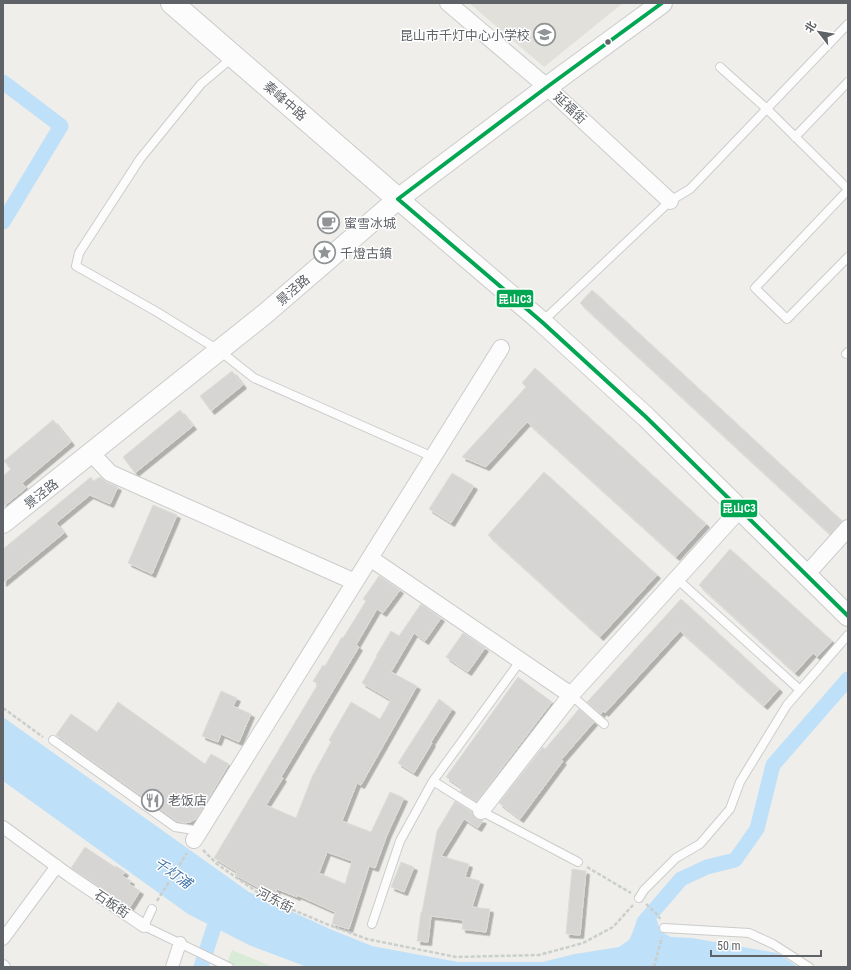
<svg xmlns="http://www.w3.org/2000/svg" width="851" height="970" font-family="'Roboto Condensed','Noto Sans SC',sans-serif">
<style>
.education{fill:#e2e0da}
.green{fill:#d8ebd6}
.water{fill:#bfe0f9}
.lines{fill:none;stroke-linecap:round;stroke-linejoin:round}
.canal{stroke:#bfe0f9;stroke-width:15}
.building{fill:#d6d5d3;stroke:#deddd9;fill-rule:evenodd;filter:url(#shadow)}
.service-casing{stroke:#cbcccc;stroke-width:10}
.pedestrian-casing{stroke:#cbcccc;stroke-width:14}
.minor-casing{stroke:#cbcccc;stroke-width:18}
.tertiary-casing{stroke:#cbcccc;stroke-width:22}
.secondary-casing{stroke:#cacacb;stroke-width:24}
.path{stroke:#cacfcc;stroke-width:2.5;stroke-dasharray:4 2;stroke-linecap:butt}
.service{stroke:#fdfcfc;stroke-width:8}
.pedestrian{stroke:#fdfcfc;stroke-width:12}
.minor{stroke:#fdfcfc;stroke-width:16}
.tertiary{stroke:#fdfcfc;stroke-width:20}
.secondary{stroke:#fdfcfc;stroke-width:22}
.bus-1-casing{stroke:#fff;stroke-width:7}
.bus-1{stroke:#00a651;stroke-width:4}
.bus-dot{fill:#5f6368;stroke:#fff;stroke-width:1.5}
.labels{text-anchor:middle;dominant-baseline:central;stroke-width:3;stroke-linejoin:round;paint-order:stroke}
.poi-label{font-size:13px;fill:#5f6368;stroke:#fff;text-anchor:start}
.street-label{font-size:13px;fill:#5f6368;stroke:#fff}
.water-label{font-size:14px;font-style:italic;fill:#4174aa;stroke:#fff}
.line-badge{stroke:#fff;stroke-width:1.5}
.badge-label{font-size:11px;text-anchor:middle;font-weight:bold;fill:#fff}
</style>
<defs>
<filter id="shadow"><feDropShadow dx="3.5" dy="3.5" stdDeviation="0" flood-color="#0004"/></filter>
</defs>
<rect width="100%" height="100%" fill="#efeeea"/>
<path class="education" d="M 469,3 L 623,3 L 544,67 Z"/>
<path class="green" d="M 232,950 L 273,967 L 226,967 Z"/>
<path class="water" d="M 3,717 L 249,892 L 330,929 L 372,946 L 458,962 L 543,962 L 575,954 L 619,947 L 629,940 L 639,920 L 651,916 L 657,920 L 660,931 L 671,937 L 692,938 L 777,953 L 798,967 L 307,967 L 249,945 L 188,914 L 3,781 Z"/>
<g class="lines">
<path class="canal" d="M 3,82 L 61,126 L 3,222
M 640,934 L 644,922 L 681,879 L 707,867 L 735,860 L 757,829 L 773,765 L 848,679
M 201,967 L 214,927"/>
</g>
<path class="building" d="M 592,290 L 842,521 L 830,534 L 580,303 Z
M 535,368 L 706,524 L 676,557 L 527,422 L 486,467 L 462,457 L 526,387 L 522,383 Z
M 232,371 L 243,385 L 211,411 L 200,396 Z
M 180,410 L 193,426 L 135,473 L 123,457 Z
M 53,420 L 71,442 L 22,483 L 26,488 L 3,507 L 3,476 L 11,469 L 4,461 Z
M 544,472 L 657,575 L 600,637 L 488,535 Z
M 452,473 L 474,486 L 451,523 L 429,509 Z
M 91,477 L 93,481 L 100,477 L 106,482 L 118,487 L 110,504 L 90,495 L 56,523 L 64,533 L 3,583 L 3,549 Z
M 153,505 L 177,515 L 152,574 L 128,563 Z
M 730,549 L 832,641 L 817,657 L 813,653 L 795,673 L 699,585 Z
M 379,576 L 400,590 L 383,613 L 377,609 L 356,645 L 359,647 L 281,777 L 283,778 L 266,805 L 296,818 L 312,777 L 331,742 L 329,740 L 351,702 L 380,719 L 391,700 L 362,683 L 377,656 L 376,656 L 391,631 L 399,636 L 421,604 L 441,618 L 425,641 L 414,633 L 391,672 L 417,686 L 361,785 L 357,783 L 342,821 L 371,832 L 390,792 L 404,798 L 387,835 L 375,868 L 369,866 L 349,929 L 332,924 L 335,912 L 297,895 L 297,897 L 277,889 L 274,896 L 235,875 L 237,872 L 214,858 L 318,684 L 313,681 L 323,665 L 325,666 L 342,637 L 343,638 L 366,601 L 363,599 ZM 327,852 L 352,861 L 345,884 L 319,873 Z
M 681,599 L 779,689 L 764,706 L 680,631 L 605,713 L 603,711 L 601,714 L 587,702 Z
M 463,633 L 485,648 L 468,672 L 446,657 Z
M 518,677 L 552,702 L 476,802 L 460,792 L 462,788 L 446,777 Z
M 221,691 L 237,698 L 233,706 L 251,714 L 239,742 L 221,734 L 218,742 L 202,736 Z
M 439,699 L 452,709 L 431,742 L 432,743 L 414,773 L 398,763 Z
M 118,702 L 205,764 L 211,754 L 229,764 L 196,819 L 190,822 L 184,823 L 177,821 L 56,735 L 71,714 L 97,732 Z
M 579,709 L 594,722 L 561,760 L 563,761 L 520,819 L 499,803 L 543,747 L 545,749 Z
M 455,801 L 472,812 L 476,819 L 483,820 L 478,828 L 464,819 L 441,856 L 469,864 L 465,877 L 480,881 L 472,907 L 490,909 L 486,932 L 462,929 L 463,920 L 431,916 L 428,942 L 417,941 L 421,912 L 422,912 L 437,831 Z
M 85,847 L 115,867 L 116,866 L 125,872 L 122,876 L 131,881 L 129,884 L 140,891 L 130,907 L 71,868 Z
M 401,862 L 414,867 L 404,892 L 391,887 Z
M 572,869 L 586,871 L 580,935 L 566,934 Z"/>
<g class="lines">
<defs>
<path id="service" d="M 233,57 L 201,84 L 140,159 L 79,253 L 76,266 L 157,312 L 220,351 L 254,378 L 433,457
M 720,67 L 767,109 L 848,189
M 795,137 L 848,82
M 848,190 L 755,288 L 787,319 L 848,257
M 543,321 L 670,201 L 690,189 L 848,24
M 846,354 L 848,352
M 677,579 L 800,690
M 571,695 L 604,724
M 53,740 L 175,827 L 200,831
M 433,781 L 481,811 L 578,862
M 639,898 L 644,890 L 676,858 L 700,844 L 730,809 L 740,782 L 787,705 L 848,635
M 152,909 L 144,926 L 229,967
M 372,924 L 400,841 L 433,781 L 521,660
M 664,928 L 749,933 L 773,944 L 809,967"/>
<path id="pedestrian" d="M 3,827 L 70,876 L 144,926
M 3,939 L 57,866
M 3,966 L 4,967
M 172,967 L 180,943"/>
<path id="minor" d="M 448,3 L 547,87 L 670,201
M 92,454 L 110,473 L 355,582
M 370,558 L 571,695
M 806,575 L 848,528
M 481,811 L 571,695 L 740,509
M 194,840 L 501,348"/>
<path id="tertiary" d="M 398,199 L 542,322 L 646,417 L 848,616
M 3,523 L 266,313 L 398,199 L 547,87 L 662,3"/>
<path id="secondary" d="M 172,3 L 398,199"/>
</defs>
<use href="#service" class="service-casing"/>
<use href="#pedestrian" class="pedestrian-casing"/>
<use href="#minor" class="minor-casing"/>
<use href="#tertiary" class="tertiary-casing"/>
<use href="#secondary" class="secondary-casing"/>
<path class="path" d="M 3,708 L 43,737
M 203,850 L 217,864 L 267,899 L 329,925 L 367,939 L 456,957 L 539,955 L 583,943 L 613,927 L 633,905
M 587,867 L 631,893
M 157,901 L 187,853
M 646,904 L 658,915 L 660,919
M 654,967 L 662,937"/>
<use href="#service" class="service"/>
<use href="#pedestrian" class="pedestrian"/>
<use href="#minor" class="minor"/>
<use href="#tertiary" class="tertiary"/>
<use href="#secondary" class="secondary"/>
<defs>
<path id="bus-1" d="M 398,199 L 542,322 L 646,417 L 848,616
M 398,199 L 547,87 L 662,3"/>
</defs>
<use href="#bus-1" class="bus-1-casing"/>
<use href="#bus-1" class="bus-1"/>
</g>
<defs>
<symbol id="school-ring" viewBox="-11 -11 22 22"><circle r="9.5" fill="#fff" stroke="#919496" stroke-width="1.5"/><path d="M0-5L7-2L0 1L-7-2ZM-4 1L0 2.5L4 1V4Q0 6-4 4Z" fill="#919496"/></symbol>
<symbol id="cafe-ring" viewBox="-11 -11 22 22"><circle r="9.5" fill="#fff" stroke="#919496" stroke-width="1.5"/><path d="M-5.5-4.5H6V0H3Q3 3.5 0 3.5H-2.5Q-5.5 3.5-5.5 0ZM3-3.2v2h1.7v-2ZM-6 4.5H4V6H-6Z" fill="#919496"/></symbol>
<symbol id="sight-ring" viewBox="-11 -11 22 22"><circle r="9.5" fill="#fff" stroke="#919496" stroke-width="1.5"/><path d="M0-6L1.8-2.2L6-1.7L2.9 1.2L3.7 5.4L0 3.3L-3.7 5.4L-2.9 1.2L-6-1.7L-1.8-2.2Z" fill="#919496"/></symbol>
<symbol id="restaurant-ring" viewBox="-11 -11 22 22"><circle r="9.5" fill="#fff" stroke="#919496" stroke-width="1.5"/><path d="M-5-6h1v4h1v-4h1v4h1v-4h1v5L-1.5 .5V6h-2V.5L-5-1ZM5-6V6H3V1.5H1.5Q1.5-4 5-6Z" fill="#919496"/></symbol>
</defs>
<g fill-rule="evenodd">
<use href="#school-ring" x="532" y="22" width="25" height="25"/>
<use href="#cafe-ring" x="316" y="210" width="25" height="25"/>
<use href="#sight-ring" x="312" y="240" width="25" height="25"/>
<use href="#restaurant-ring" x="140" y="788" width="25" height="25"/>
</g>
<circle class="bus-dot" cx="608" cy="42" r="3.5"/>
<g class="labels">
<g class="poi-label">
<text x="530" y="35" text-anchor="end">昆山市千灯中心小学校</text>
<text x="344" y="223">蜜雪冰城</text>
<text x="340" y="253">千燈古鎮</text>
<text x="168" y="800">老饭店</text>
</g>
<g class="street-label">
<text transform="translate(285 101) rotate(41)">秦峰中路</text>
<text transform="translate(570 108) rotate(43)">延福街</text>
<text transform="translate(293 290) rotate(-41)">景泾路</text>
<text transform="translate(41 494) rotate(-38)">景泾路</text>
<text transform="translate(275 900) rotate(27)">河东街</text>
<text transform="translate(112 904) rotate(34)">石板街</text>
</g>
<g class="water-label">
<text transform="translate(173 873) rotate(35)">千灯浦</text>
</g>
</g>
<g class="line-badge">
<rect x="496" y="289" width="38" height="19" rx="4" fill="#00a651"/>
<rect x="720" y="499" width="38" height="19" rx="4" fill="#00a651"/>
</g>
<g class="badge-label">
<text x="515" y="303">昆山C3</text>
<text x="739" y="512">昆山C3</text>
</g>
<rect width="851" height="970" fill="none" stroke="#5f6368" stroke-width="8"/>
<g transform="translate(819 32) rotate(301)" stroke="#ffffff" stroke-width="3" paint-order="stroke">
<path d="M0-3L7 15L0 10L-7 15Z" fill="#5f6368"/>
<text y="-6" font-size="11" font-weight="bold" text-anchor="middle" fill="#5f6368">北</text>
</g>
<path d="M711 950v6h110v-6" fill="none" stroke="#5f6368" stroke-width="2"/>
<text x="717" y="950" font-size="12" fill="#5f6368" stroke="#ffffff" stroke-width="3" paint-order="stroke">50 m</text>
</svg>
